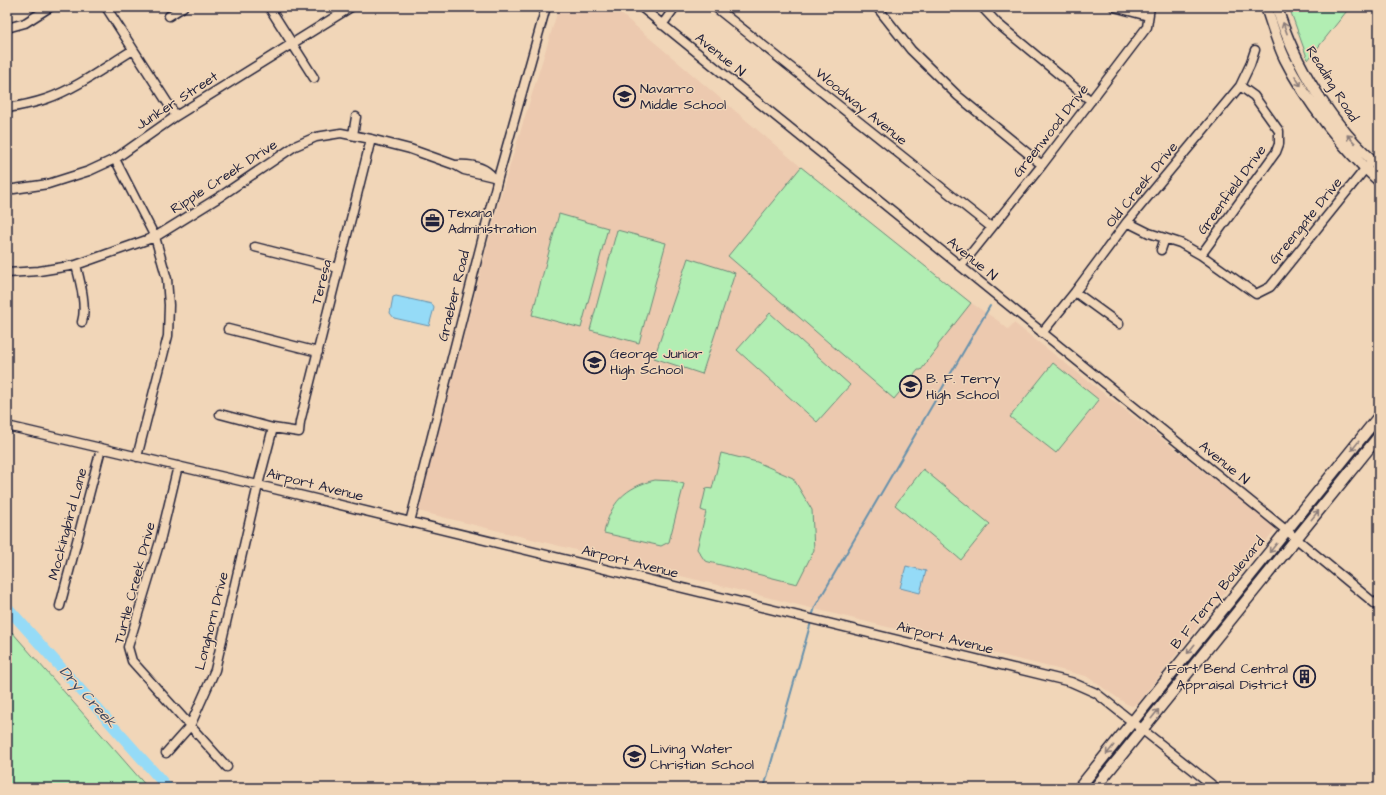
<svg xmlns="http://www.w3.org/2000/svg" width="1386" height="795" font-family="'Architects Daughter',sans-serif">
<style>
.built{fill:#ecc9af}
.green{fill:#b2eeb3;stroke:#6a8877}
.water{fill:#95dbf7;stroke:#6791ac}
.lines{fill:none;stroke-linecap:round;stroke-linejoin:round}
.stream{stroke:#6791ac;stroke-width:2}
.river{stroke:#95dbf7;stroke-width:11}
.minor-casing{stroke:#22223b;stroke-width:11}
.major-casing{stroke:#22223b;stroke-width:13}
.minor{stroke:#f1d6b8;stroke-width:8}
.major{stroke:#f1d6b8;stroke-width:10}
.oneway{stroke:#8a7c7a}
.labels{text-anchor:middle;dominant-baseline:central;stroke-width:3;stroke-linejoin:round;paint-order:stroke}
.street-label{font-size:14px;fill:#22223b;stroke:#f1d6b8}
.poi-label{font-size:14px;fill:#22223b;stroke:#f1d6b8;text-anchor:start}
.water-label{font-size:15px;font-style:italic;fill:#394761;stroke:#f1d6b8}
</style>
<rect width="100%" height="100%" fill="#f1d6b8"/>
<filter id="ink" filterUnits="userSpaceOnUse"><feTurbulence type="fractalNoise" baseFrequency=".025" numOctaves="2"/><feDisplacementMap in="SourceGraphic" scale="8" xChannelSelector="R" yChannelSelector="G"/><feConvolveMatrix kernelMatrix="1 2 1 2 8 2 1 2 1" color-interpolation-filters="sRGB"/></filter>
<g filter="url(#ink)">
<path class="built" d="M 559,7 L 613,7 L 801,167 L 971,303 L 997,320 L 1008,329 L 1014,323 L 1276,528 L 1138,703 L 1132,706 L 1125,703 L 1086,676 L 418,511 L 501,194 Z"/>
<path class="green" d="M 1289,7 L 1350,7 L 1308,60 Z
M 801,167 L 971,303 L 938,345 L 938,348 L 921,370 L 918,370 L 894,399 L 728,256 Z
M 559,214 L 608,228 L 581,328 L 532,315 Z
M 617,230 L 666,243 L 639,343 L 590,330 Z
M 688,258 L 735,273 L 702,374 L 654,358 Z
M 770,313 L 850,385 L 817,422 L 737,350 Z
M 1053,363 L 1099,400 L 1056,453 L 1010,417 Z
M 721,453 L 757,462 L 793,478 L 812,510 L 814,550 L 797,584 L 705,561 L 697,549 L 706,512 L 701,510 L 706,488 L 712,489 Z
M 923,469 L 990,524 L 961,560 L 895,505 Z
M 655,480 L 673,481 L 684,484 L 669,542 L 661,546 L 604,533 C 610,503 625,487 655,480 Z
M 12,632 L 148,788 L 7,788 L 7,648 Z"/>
<path class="water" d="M 396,296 L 432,304 L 434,308 L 429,326 L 394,318 L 390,313 L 393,297 Z
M 906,566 L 926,571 L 920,593 L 900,588 Z"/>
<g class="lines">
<path class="stream" d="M 812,617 L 815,607 L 990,306
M 764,788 L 811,622"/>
<path class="river" d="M 7,607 L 168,788"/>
<defs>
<path id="minor" d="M 106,7 L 176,116
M 269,7 L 314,78
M 641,7 L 1287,531 L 1379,607
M 715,7 L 991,227
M 877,7 L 911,50 L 958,96 L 1042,165
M 982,7 L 997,23 L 1091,101
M 1114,7 L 1148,16
M 169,16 L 183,7
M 662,25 L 675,7
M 7,28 L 25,23 L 50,7
M 7,108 C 20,106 34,103 46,99 C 77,88 105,67 133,50
M 353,135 L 356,117
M 115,159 L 155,237 L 167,279 L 169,305 L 168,336 L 137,457
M 456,165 C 469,164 484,166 493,177
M 7,190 L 48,184 L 89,171 L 115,159 L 176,116 L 351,7
M 1127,222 L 1149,233 L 1180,243 L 1201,255 L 1256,294 L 1270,287 L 1369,164
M 255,247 L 338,268
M 1161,250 L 1165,238
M 1201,255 L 1276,152 L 1279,144 L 1279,131 L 1254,96 L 1240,86
M 76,265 C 80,281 87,306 82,322
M 961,266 L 1042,165 L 1147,27 L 1150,7
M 7,273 L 39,271 L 76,265 L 155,237 L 221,196 L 295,146 L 316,137 L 341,133 L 371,139 L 410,149 L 455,165 L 464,170 L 498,178
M 1075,292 L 1119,324
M 228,329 L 318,352
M 1042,333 L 1075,292 L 1127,222 L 1240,86 L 1250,65 L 1255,50
M 220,414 L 273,428 L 299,432 L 300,422 L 371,139
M 7,426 L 258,485 L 1071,682 L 1096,693 L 1216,788
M 178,466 L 160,541 L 128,647 L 132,661 L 227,767
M 410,522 L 498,178 L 546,7
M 60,606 L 101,449
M 166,753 L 190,726 L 215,670 L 258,485 L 273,428"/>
<path id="major" d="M 1266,7 C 1272,24 1277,43 1285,59 C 1306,101 1343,149 1379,181
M 1277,7 C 1293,63 1334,129 1379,166
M 1079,788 L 1379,416
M 1095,788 L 1379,436"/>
</defs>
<use href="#minor" class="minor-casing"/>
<use href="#major" class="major-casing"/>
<use href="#minor" class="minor"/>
<use href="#major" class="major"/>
</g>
<defs><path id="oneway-shaft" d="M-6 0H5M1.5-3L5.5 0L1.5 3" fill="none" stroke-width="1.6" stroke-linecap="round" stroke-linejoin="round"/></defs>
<g class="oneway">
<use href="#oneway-shaft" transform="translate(1285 28) rotate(-110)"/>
<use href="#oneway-shaft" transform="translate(1298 81) rotate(59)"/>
<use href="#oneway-shaft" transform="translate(1351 139) rotate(-133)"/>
<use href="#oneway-shaft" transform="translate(1355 446) rotate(129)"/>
<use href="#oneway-shaft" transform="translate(1315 515) rotate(-51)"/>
<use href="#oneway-shaft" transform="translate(1273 548) rotate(129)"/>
<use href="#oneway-shaft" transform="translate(1191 649) rotate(129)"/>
<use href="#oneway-shaft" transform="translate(1155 714) rotate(-51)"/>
<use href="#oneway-shaft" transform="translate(1110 750) rotate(129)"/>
</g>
</g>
<defs>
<symbol id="school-ring" viewBox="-11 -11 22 22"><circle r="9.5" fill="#f1d6b8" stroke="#22223b" stroke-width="1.5"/><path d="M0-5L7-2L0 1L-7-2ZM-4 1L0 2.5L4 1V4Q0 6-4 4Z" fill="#22223b"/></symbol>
<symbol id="office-ring" viewBox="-11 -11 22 22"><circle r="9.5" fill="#f1d6b8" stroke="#22223b" stroke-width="1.5"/><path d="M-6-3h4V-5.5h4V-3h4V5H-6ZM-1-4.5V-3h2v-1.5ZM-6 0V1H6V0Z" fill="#22223b"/></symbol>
<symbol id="building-ring" viewBox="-11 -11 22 22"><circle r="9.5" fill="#f1d6b8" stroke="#22223b" stroke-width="1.5"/><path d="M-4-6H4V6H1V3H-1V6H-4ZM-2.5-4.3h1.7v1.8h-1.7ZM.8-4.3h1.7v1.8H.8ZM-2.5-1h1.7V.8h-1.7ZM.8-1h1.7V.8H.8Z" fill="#22223b"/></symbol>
</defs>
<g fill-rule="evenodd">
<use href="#school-ring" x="612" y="84" width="25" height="25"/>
<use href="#office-ring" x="420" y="208" width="25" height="25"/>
<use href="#school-ring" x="582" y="350" width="25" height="25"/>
<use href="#school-ring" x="898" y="374" width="25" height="25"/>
<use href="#building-ring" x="1292" y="664" width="25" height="25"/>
<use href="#school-ring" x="622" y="744" width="25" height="25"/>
</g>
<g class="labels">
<g class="street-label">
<text transform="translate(720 55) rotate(39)">Avenue N</text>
<text transform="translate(1332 84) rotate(58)">Reading Road</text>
<text transform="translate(177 101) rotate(-33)">Junker Street</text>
<text transform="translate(861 107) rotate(39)">Woodway Avenue</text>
<text transform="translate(1051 131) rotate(-52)">Greenwood Drive</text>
<text transform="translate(224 177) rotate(-33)">Ripple Creek Drive</text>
<text transform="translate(1142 185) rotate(-51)">Old Creek Drive</text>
<text transform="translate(1232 190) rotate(-54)">Greenfield Drive</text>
<text transform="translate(1306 221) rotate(-51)">Greengate Drive</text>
<text transform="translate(972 259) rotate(39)">Avenue N</text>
<text transform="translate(322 282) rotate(-76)">Teresa</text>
<text transform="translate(454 296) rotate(-76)">Graeber Road</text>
<text transform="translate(1224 463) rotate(39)">Avenue N</text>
<text transform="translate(315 485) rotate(14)">Airport Avenue</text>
<text transform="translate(68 524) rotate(-75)">Mockingbird Lane</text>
<text transform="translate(630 562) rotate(14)">Airport Avenue</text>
<text transform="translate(135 583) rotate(-75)">Turtle Creek Drive</text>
<text transform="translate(1218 593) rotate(-51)">B F Terry Boulevard</text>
<text transform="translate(212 621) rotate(-76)">Longhorn Drive</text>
<text transform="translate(945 638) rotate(14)">Airport Avenue</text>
</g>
<g class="poi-label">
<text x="640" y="89">Navarro<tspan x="640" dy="16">Middle School</tspan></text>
<text x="448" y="213">Texana<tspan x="448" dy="16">Administration</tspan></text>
<text x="610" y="354">George Junior<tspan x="610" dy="16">High School</tspan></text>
<text x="926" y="379">B. F. Terry<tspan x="926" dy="16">High School</tspan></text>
<text x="1288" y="669" text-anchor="end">Fort Bend Central<tspan x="1288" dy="16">Appraisal District</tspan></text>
<text x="650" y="749">Living Water<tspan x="650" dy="16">Christian School</tspan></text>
</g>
<g class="water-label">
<text transform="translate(88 697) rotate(48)">Dry Creek</text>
</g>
</g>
<rect width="1386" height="795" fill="none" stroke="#f1d6b8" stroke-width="24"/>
<rect x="12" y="12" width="1362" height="771" fill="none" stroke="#22223b" stroke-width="1.5" filter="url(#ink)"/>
</svg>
